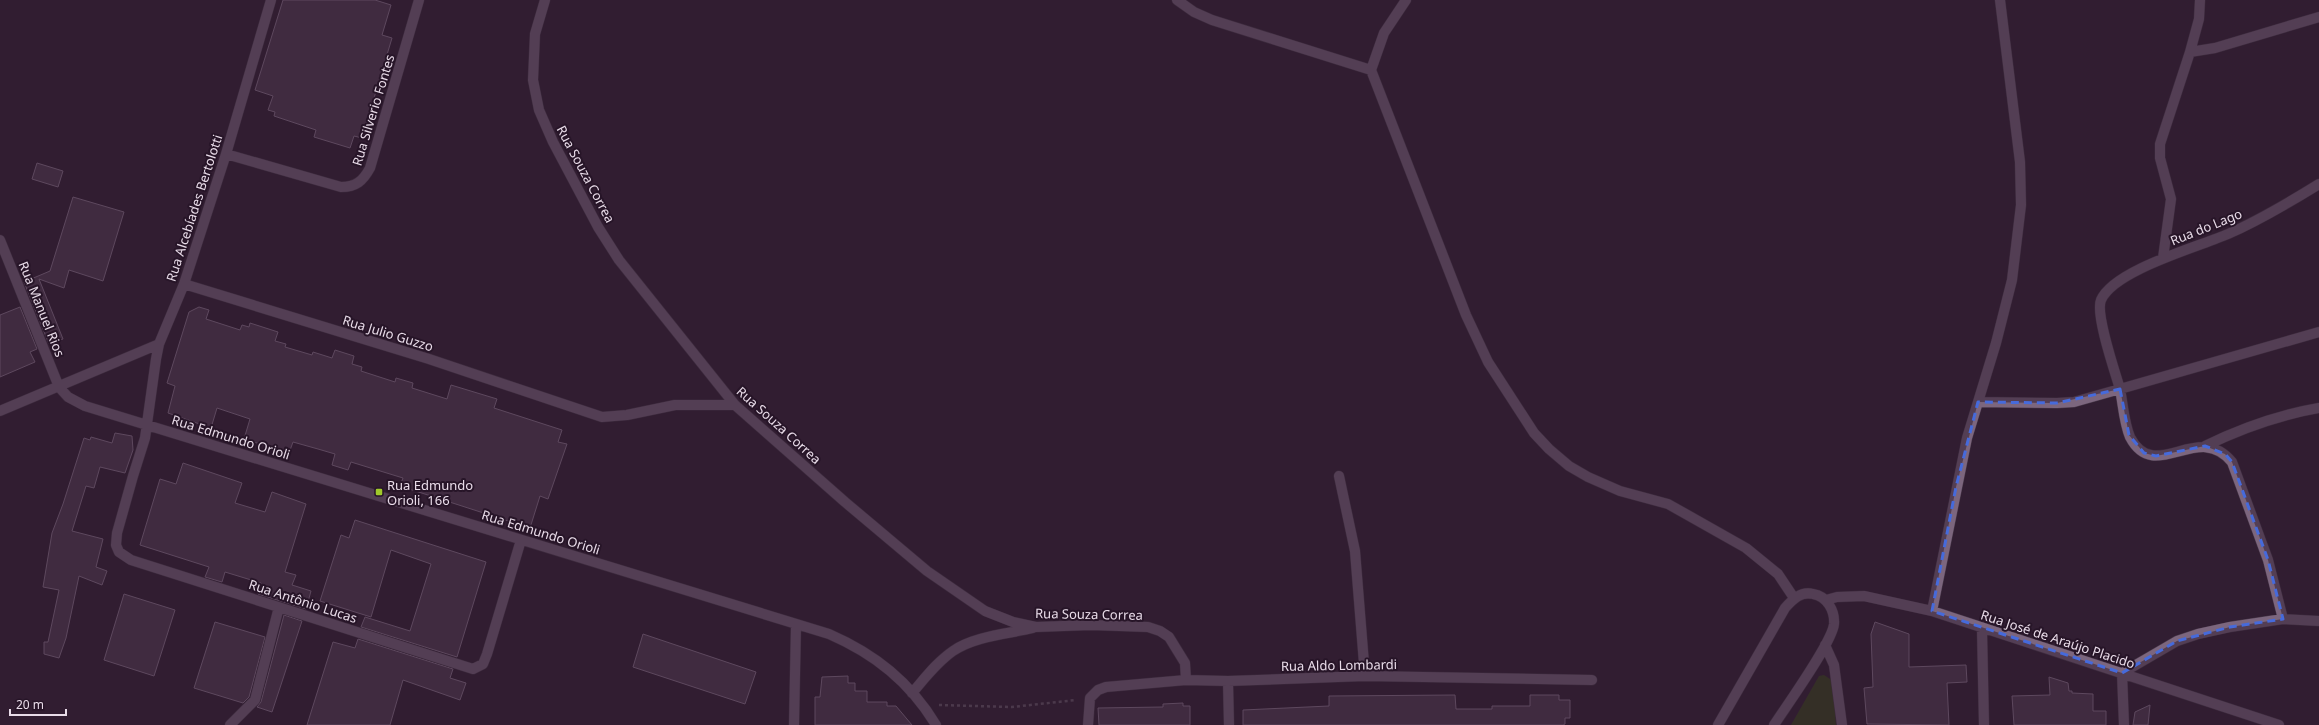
<svg xmlns="http://www.w3.org/2000/svg" width="2319" height="725" font-family="'Noto Sans',sans-serif">
<style>
.green{fill:#394619}
.building{fill:#523d53;stroke:#937c94}
.lines{fill:none;stroke-linecap:round;stroke-linejoin:round}
.minor-casing{stroke:#4b3b4c;stroke-width:11}
.path{stroke:#6c5b6c;stroke-width:2.5;stroke-dasharray:3 3;stroke-linecap:butt}
.minor{stroke:#7c667e;stroke-width:10}
.marked{fill:none;stroke:#466adb;stroke-width:3;stroke-dasharray:8 5;stroke-linejoin:round}
.poi-dot{fill:#a0c92b;stroke:#271528;stroke-width:1.5}
.labels{text-anchor:middle;dominant-baseline:central;stroke-width:4;stroke-linejoin:round;paint-order:stroke}
.street-label{font-size:13px;fill:#e9dce9;stroke:#271528}
.poi-label{font-size:13px;fill:#e9dce9;stroke:#271528;text-anchor:start}
</style>
<rect width="100%" height="100%" fill="#311e32"/>
<path class="green" d="M 1824,675 L 1833,681 L 1836,725 L 1791,725 L 1819,676 Z"/>
<path class="building" d="M 283,0 L 375,0 L 391,5 L 382,35 L 392,38 L 362,138 L 354,136 L 350,148 L 314,137 L 316,130 L 274,116 L 275,112 L 268,110 L 273,96 L 255,90 Z
M 37,163 L 63,171 L 58,187 L 32,179 Z
M 73,197 L 124,212 L 103,281 L 69,270 L 64,288 L 39,279 L 63,339 L 49,344 L 24,282 L 50,271 Z
M 20,307 L 37,349 L 30,352 L 35,362 L 0,377 L 0,315 Z
M 199,307 L 209,310 L 206,319 L 240,330 L 242,325 L 249,327 L 250,323 L 278,332 L 275,341 L 286,344 L 285,347 L 312,355 L 313,352 L 332,358 L 335,350 L 354,356 L 352,364 L 362,367 L 361,371 L 395,382 L 396,378 L 413,383 L 412,388 L 447,399 L 451,385 L 497,399 L 494,408 L 562,430 L 558,442 L 567,444 L 548,499 L 540,496 L 530,528 L 400,486 L 403,478 L 351,462 L 348,470 L 332,465 L 335,454 L 318,449 L 293,442 L 289,453 L 244,439 L 250,419 L 217,408 L 211,428 L 168,413 L 175,386 L 167,383 L 189,312 Z
M 115,433 L 132,436 L 133,450 L 125,473 L 100,467 L 94,488 L 86,486 L 72,531 L 103,539 L 96,567 L 107,571 L 102,585 L 79,576 L 66,638 L 59,658 L 44,654 L 44,642 L 48,642 L 59,590 L 43,587 L 52,533 L 63,504 L 84,438 L 90,440 L 91,437 L 112,443 Z
M 183,463 L 242,483 L 235,503 L 265,512 L 272,492 L 306,504 L 285,572 L 296,575 L 292,585 L 311,591 L 306,609 L 258,594 L 261,583 L 225,572 L 222,582 L 205,577 L 209,567 L 140,545 L 160,479 L 176,484 Z
M 355,520 L 486,562 L 457,657 L 361,627 L 365,617 L 410,631 L 431,564 L 391,550 L 371,617 L 320,601 L 341,535 L 349,538 Z
M 124,594 L 175,610 L 154,676 L 104,660 Z
M 284,615 L 302,621 L 272,712 L 257,707 L 261,702 Z
M 215,622 L 265,637 L 249,697 L 243,703 L 194,688 Z
M 1875,622 L 1909,634 L 1909,667 L 1966,665 L 1967,682 L 1947,683 L 1949,725 L 1867,724 L 1864,688 L 1873,687 L 1871,634 Z
M 643,634 L 756,672 L 745,704 L 633,667 Z
M 358,639 L 453,669 L 450,678 L 466,683 L 460,700 L 403,680 L 390,725 L 307,725 L 333,642 L 355,648 Z
M 848,676 L 848,683 L 855,683 L 855,691 L 867,691 L 867,702 L 887,702 L 887,706 L 896,706 L 912,725 L 815,725 L 815,697 L 820,697 L 822,677 Z
M 2049,677 L 2068,683 L 2069,691 L 2072,691 L 2072,693 L 2093,694 L 2093,711 L 2106,711 L 2106,725 L 2014,725 L 2012,696 L 2050,695 Z
M 1455,695 L 1456,709 L 1492,709 L 1492,706 L 1530,706 L 1530,695 L 1559,695 L 1559,700 L 1570,700 L 1570,718 L 1565,718 L 1565,724 L 1563,725 L 1243,725 L 1243,710 L 1329,706 L 1329,696 Z
M 1183,703 L 1183,706 L 1190,706 L 1190,725 L 1099,725 L 1098,708 L 1163,707 L 1163,704 Z
M 2150,705 L 2148,725 L 2133,725 L 2135,712 Z"/>
<g class="lines">
<defs>
<path id="minor" d="M 271,0 L 226,154 L 184,284 L 159,344 L 156,359 L 145,438 L 133,476 L 117,533 L 116,545 L 119,552 L 131,560 L 473,669 L 483,664 L 487,654 L 521,540
M 545,0 L 535,34 L 533,80 L 539,110 L 553,142 L 598,227 L 619,260 L 735,405 L 845,502 L 927,571 L 985,611 L 1013,622 L 1036,627 L 1091,625 L 1148,627 L 1160,631 L 1169,637 L 1185,663 L 1186,680
M 1177,0 L 1194,12 L 1212,20 L 1371,70
M 1406,0 L 1384,33 L 1371,70 L 1466,315 L 1488,362 L 1534,433 L 1549,449 L 1569,466 L 1588,477 L 1620,491 L 1668,504 L 1746,548 L 1778,574 L 1794,598
M 2190,52 L 2199,19 L 2200,0
M 226,154 L 341,187 C 356,187 363,181 370,168 L 419,0
M 0,240 L 59,387 L 68,397 L 85,406 L 829,634 C 875,654 910,682 936,725
M 2163,258 L 2171,199 L 2160,158 L 2160,144 L 2190,52 L 2215,48 L 2319,17
M 184,284 L 429,359 L 602,417 L 627,415 L 675,405 L 735,405
M 1978,402 L 2057,403 L 2074,402 L 2120,389 C 2115,372 2095,314 2101,300 C 2114,270 2198,247 2228,234 C 2260,220 2290,202 2319,184
M 0,411 L 159,344
M 2205,446 C 2242,428 2278,415 2319,408
M 1339,476 L 1355,551 L 1365,676
M 1826,600 L 1837,597 L 1864,596 L 1932,611 L 2279,725
M 1932,611 L 1967,438 L 1996,343 L 2012,280 L 2021,205 L 2020,162 L 2000,0
M 2283,619 L 2268,560 L 2232,462 C 2198,420 2155,485 2130,437 C 2124,423 2123,404 2120,389 L 2319,332
M 1982,629 L 1984,725
M 1825,645 L 1834,665 L 1842,725
M 1228,681 L 1229,725
M 912,693 C 925,678 937,662 953,651 C 975,636 1008,634 1033,628
M 230,725 L 255,700 L 279,607
M 794,725 L 796,624
M 1088,725 L 1090,698 L 1098,690 L 1106,687 L 1186,680 L 1228,681 L 1365,676 L 1592,680
M 1718,725 L 1785,608 C 1793,599 1801,591 1813,594 C 1827,596 1835,611 1834,624 C 1832,643 1787,705 1774,725
M 2124,725 L 2122,673 L 2177,641 L 2198,634 L 2230,627 L 2283,619 L 2319,621"/>
</defs>
<use href="#minor" class="minor-casing"/>
<path class="path" d="M 939,705 L 1012,707 L 1076,700"/>
<use href="#minor" class="minor"/>
</g>
<path d="M0 0H2319V725H0ZM 2120,389 L 2129,435 L 2144,453 L 2156,456 L 2205,446 L 2225,454 L 2232,462 L 2268,560 L 2283,619 L 2230,627 L 2177,641 L 2122,673 L 1932,611 L 1956,487 L 1978,402 L 2057,403 Z" fill="#311e32" fill-opacity=".55" fill-rule="evenodd"/>
<path class="marked" d="M 2120,389 L 2129,435 L 2144,453 L 2156,456 L 2205,446 L 2225,454 L 2232,462 L 2268,560 L 2283,619 L 2230,627 L 2177,641 L 2122,673 L 1932,611 L 1956,487 L 1978,402 L 2057,403 Z"/>
<rect class="poi-dot" x="375" y="488" width="8" height="8" rx="2"/>
<g class="labels">
<g class="street-label">
<text transform="translate(373 110) rotate(-73)">Rua Silverio Fontes</text>
<text transform="translate(586 174) rotate(62)">Rua Souza Correa</text>
<text transform="translate(194 208) rotate(-72)">Rua Alcebíades Bertolotti</text>
<text transform="translate(2206 227) rotate(-22)">Rua do Lago</text>
<text transform="translate(42 309) rotate(68)">Rua Manuel Rios</text>
<text transform="translate(388 333) rotate(17)">Rua Julio Guzzo</text>
<text transform="translate(779 425) rotate(42)">Rua Souza Correa</text>
<text transform="translate(231 437) rotate(17)">Rua Edmundo Orioli</text>
<text transform="translate(541 532) rotate(17)">Rua Edmundo Orioli</text>
<text transform="translate(303 601) rotate(18)">Rua Antônio Lucas</text>
<text transform="translate(1089 614) rotate(1)">Rua Souza Correa</text>
<text transform="translate(2058 639) rotate(18)">Rua José de Araújo Placido</text>
<text transform="translate(1339 665) rotate(-1)">Rua Aldo Lombardi</text>
</g>
<g class="poi-label">
<text x="387" y="485">Rua Edmundo<tspan x="387" dy="15">Orioli, 166</tspan></text>
</g>
</g>
<path d="M10 709v6h56v-6" fill="none" stroke="#e9dce9" stroke-width="2"/>
<text x="16" y="709" font-size="12" fill="#e9dce9" stroke="#271528" stroke-width="3" paint-order="stroke">20 m</text>
</svg>
